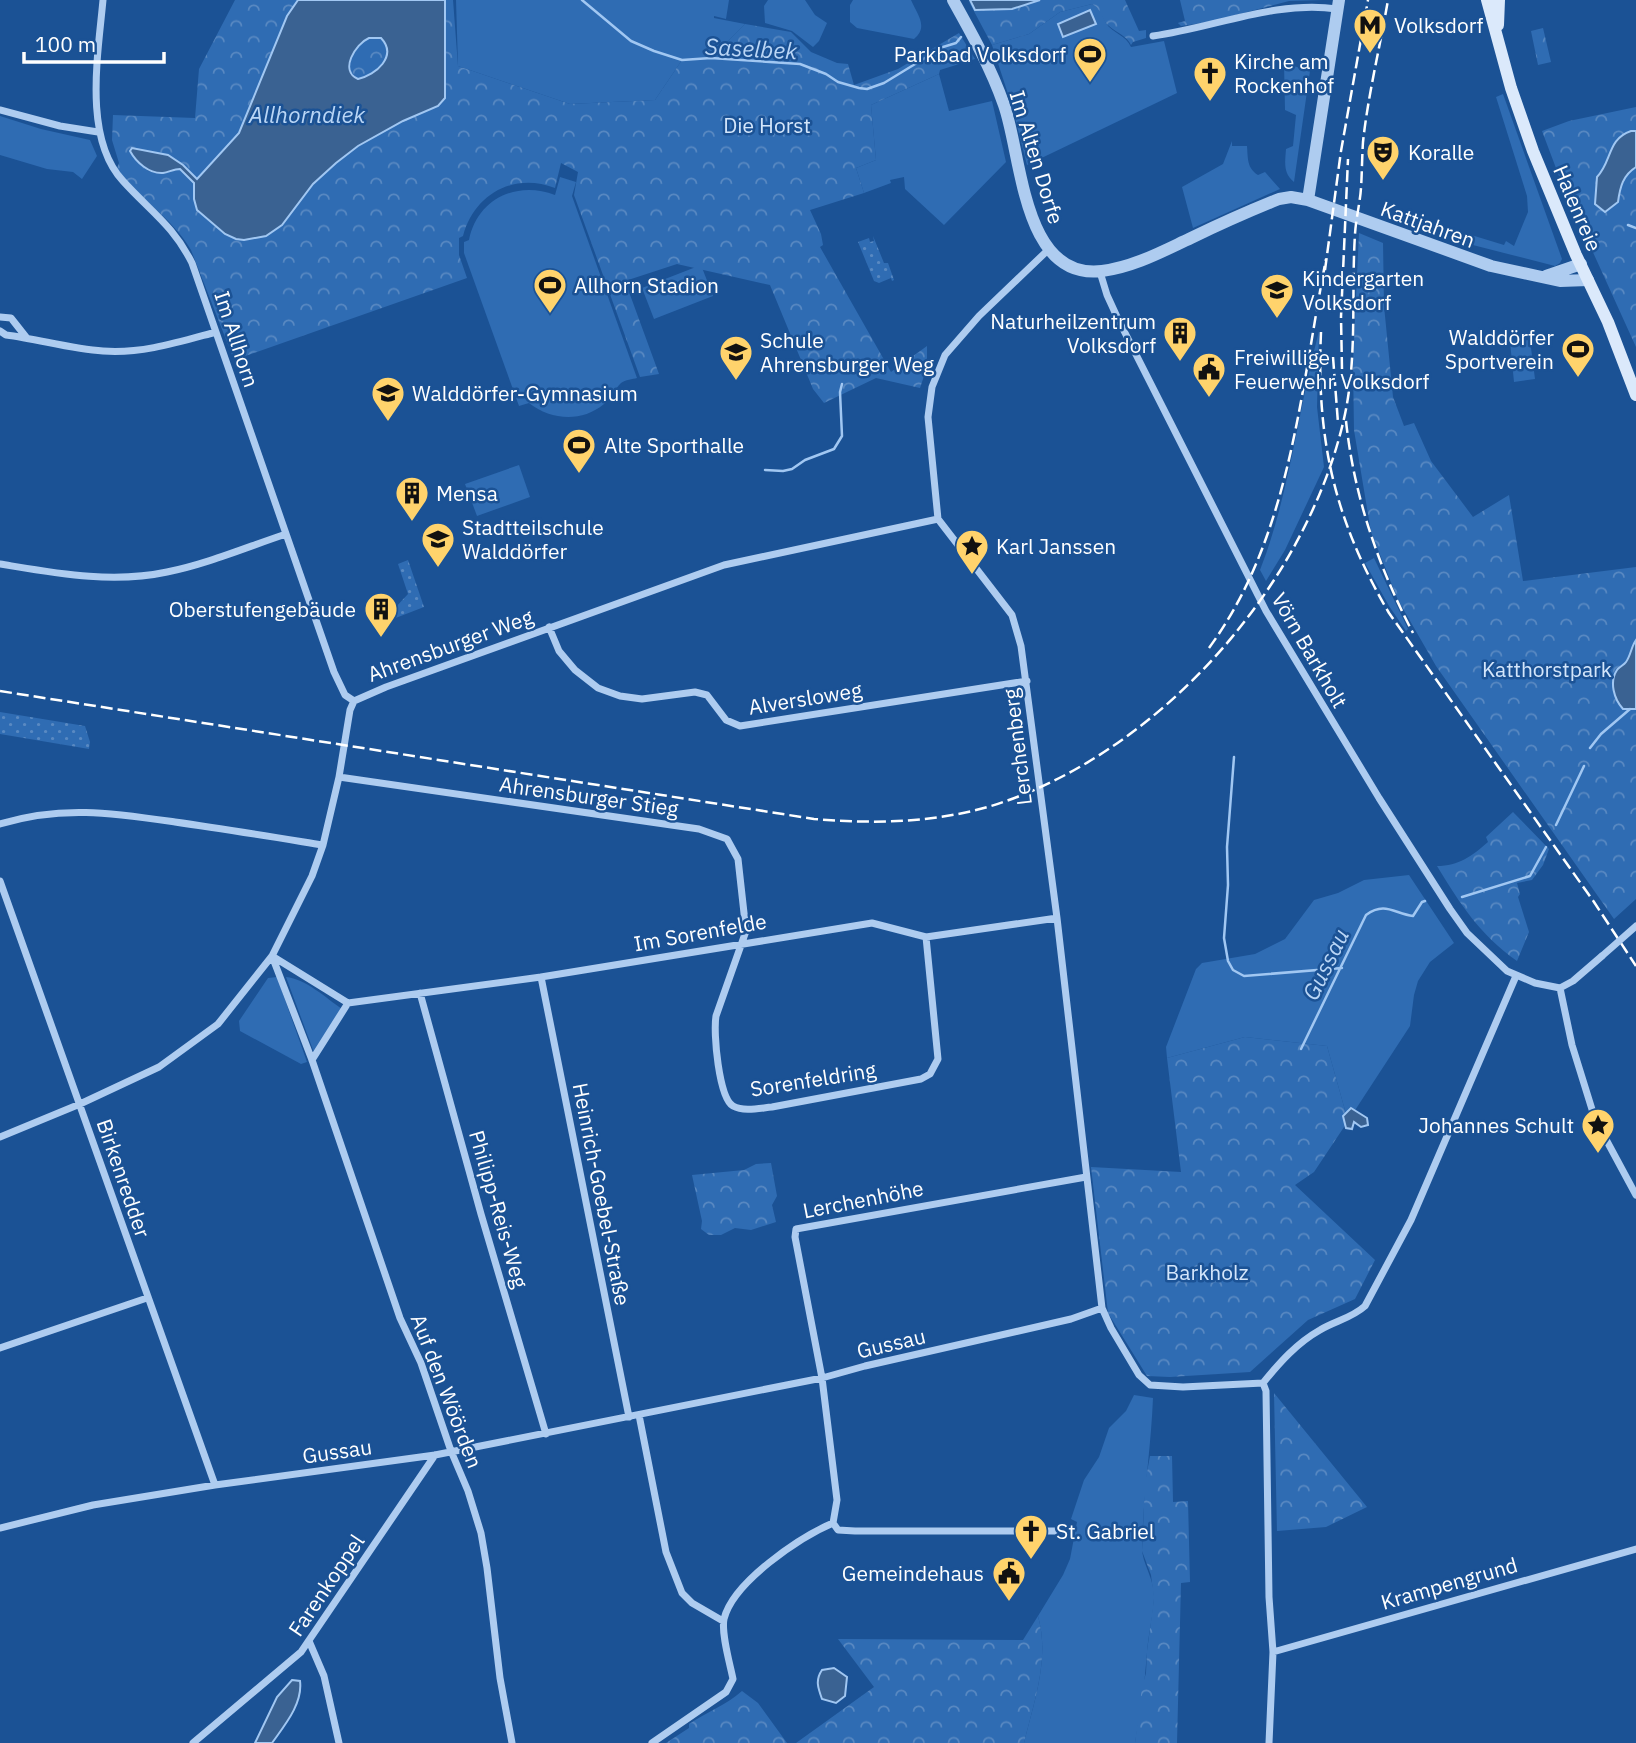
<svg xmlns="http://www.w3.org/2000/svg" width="1636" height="1743" font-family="'IBM Plex Sans',sans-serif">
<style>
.grass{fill:#2f6cb3}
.forest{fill:url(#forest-crowns)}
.garden{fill:url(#garden-dots)}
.water{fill:#3a6292;stroke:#a1c7f2;stroke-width:2;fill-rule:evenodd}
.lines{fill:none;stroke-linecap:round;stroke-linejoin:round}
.stream{stroke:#a1c7f2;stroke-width:2.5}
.minor{stroke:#aeccf0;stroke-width:7}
.tertiary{stroke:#aeccf0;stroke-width:12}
.secondary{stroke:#dbe9fb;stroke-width:12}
.rail{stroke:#fff;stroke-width:2.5;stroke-dasharray:12 5;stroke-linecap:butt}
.minor-bridge{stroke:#aeccf0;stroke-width:7}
.labels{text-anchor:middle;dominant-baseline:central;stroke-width:5;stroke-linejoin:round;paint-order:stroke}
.poi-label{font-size:21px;fill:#fff;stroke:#1b5295;text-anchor:start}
.park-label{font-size:21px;fill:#d4e6fb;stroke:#1b5295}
.street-label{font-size:21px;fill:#fff;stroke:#1b5295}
.water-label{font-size:23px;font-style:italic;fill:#bad6f6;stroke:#1b5295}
</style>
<defs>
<pattern id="forest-crowns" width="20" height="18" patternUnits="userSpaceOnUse" patternTransform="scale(1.75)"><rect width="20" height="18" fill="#2f6cb3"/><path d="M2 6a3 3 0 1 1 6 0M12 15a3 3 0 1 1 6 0" fill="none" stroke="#5989c2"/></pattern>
<pattern id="garden-dots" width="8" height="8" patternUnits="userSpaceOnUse" patternTransform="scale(1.75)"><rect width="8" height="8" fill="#2f6cb3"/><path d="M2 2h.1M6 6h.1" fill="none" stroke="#5989c2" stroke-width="1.8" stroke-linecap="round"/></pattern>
</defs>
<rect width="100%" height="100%" fill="#1b5295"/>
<path class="grass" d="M 456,0 L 729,0 L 726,19 L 714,16 L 714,18 L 745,24 L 711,58 L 682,60 L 655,100 L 570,104 L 458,66 Z
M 768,0 L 805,0 L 815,15 L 827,23 L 819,41 L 813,47 L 792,31 L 765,23 L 764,6 Z
M 853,0 L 911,0 C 917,14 929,27 914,39 L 857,28 L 850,22 L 850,5 Z
M 1092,4 C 1102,9 1101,14 1106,23 C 1112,33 1126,35 1131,47 L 1164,41 L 1177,93 L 1027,165 L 1012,106 L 992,45 L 1029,34 L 1060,12 Z
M 1284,63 L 1310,71 L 1294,182 C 1283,173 1285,163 1286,149 L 1293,146 L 1296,115 L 1285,110 Z
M 939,74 L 949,111 L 992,101 L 1006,162 L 944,225 L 905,189 L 904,177 L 890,180 L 891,183 L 864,193 L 856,168 L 876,160 L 871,105 Z
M 1503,94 L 1562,259 L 1560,263 L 1555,266 L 1465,243 L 1468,234 L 1504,245 L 1506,241 L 1514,246 L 1528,212 L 1527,196 L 1496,97 Z
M 0,116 L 41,129 L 90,140 L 97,156 L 82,179 L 73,172 L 47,169 L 0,155 Z
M 1232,141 L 1232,146 L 1247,146 C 1248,159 1247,168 1258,175 L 1265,172 L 1280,189 L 1193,228 L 1182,187 L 1223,164 Z
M 560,177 L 576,182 L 572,196 L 637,378 C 633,379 625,380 621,383 C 615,388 612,399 604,404 C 581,423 551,420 529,403 L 519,406 L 464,253 L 464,242 L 469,240 C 477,199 517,180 555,195 Z
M 701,265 L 713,296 L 654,319 L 642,288 Z
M 1319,331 L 1317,407 L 1324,467 L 1285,550 L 1266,581 L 1260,570 C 1290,493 1298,410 1319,331 Z
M 1530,340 L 1535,379 L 1514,382 L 1510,342 Z
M 519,465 L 530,497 L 477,516 L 465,484 Z
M 1374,558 L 1408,629 L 1406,631 L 1389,606 L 1365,563 Z
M 1409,875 L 1454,943 L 1430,962 L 1418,981 L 1414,995 L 1410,1026 L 1348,1121 L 1327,1046 L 1245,1037 L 1167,1058 L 1166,1047 L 1196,969 L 1202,963 L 1255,954 L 1285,939 L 1314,900 L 1338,893 L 1364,880 Z
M 277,977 L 307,1062 L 301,1064 L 240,1031 L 239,1021 L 268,978 Z
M 286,977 C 306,979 326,998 342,1009 L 316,1058 Z
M 1134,1395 L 1153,1398 C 1151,1448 1143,1497 1142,1548 C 1142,1564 1155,1579 1154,1599 C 1153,1617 1148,1635 1147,1653 C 1145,1683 1140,1713 1135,1743 L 1024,1743 C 1034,1701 1050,1659 1038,1616 L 1063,1575 L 1070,1559 L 1077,1522 L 1071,1519 L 1084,1480 L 1099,1457 L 1109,1428 L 1126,1411 Z"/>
<path class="forest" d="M 235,0 L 298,0 L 287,16 L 239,133 L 197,180 C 173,154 165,156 132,149 L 132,155 L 148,171 L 159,173 L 180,169 L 194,183 L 193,193 L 213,223 L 225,234 L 244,240 L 266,236 L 282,225 L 313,184 L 336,163 L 358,146 L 403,121 L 438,106 L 445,98 L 445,0 L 453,0 L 458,66 L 570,104 L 655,100 L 682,60 L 711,58 L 745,24 L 791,32 L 811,52 L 837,63 L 848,64 L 854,85 L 898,69 L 959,33 L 975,59 L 940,70 L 939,74 L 871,105 L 876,160 L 856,168 L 864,193 L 810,210 L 821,234 L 823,245 L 820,247 L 891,372 L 927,346 L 927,367 L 920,388 L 876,378 L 824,403 L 813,389 L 770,285 L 677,264 L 625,281 L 659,374 L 640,377 L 574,195 L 578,172 L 561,163 L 555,188 C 514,172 474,194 463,236 L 459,238 L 459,255 L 467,278 L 234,360 L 191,250 C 172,217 138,199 117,168 L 119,163 L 112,140 L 113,115 L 195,118 L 199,69 Z
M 968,0 L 975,10 L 1012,9 L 1040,0 L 1125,0 L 1139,31 L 1146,30 L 1146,38 L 1133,42 L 1131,45 C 1127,36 1117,33 1109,26 C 1101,20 1103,10 1092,4 L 1060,12 L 1029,34 L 992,45 Z
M 1180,0 L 1323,0 L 1289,1 L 1209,22 L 1181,26 L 1178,23 L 1185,21 Z
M 1543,28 L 1551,62 L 1538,65 L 1531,31 Z
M 369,38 L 380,38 C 398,56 376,75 358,80 C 339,71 355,44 369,38 Z
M 1636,107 L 1636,347 L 1562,184 L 1542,131 L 1569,121 Z
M 1359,233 L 1383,243 L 1384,306 L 1393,397 L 1404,426 L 1414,423 L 1431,461 L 1473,517 L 1509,495 L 1523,581 L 1636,567 L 1636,899 L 1614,919 L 1436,666 L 1398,600 L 1371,532 L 1354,430 L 1353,364 Z
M 1513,812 L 1549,849 L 1543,865 L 1532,880 L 1517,883 L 1520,894 L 1518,897 L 1529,932 L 1517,961 C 1479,934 1461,905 1437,866 C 1459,866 1472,856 1488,842 L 1486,837 Z
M 1245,1037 L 1327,1046 L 1348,1121 L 1314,1172 L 1295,1185 L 1375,1260 L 1355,1299 L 1308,1320 L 1250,1372 L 1170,1377 L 1147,1376 L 1108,1313 L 1091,1167 L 1181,1172 L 1167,1058 Z
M 771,1163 L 777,1196 L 772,1205 L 776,1222 L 751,1230 L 735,1228 L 721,1235 L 709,1235 L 701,1229 L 702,1221 L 692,1175 L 744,1170 L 756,1164 Z
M 1274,1393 L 1367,1507 L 1326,1527 L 1277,1531 Z
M 1150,1456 L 1172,1456 L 1173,1502 L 1188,1501 L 1190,1582 L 1181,1583 L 1177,1743 L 1135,1743 L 1142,1687 L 1146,1673 L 1147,1651 L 1154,1599 L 1151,1575 L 1142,1551 L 1145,1483 Z
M 1038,1616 C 1050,1659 1034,1701 1024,1743 L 796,1743 L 874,1687 L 838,1639 L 1023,1640 Z
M 742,1691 L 758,1703 L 787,1743 L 666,1743 L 689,1728 L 689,1724 C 707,1712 726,1705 742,1691 Z"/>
<path class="garden" d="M 873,236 L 884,263 L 888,263 L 894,280 L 892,281 L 891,278 L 879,283 L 874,281 L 858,242 L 869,238 L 870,242 L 874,241 Z
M 408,560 L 424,607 L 380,624 L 408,594 L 398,564 Z
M 0,712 L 85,726 L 90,742 L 89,749 L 0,734 Z"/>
<path class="water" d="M 298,0 L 445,0 L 445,98 L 438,106 L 403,121 L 358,146 L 336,163 L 313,184 L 282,225 L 266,236 L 244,240 L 236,239 L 225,234 L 197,210 L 194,199 L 194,183 L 180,169 C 174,169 169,172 163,173 C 149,174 136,162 130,151 L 132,148 L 168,155 L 183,165 L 197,179 L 239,133 L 287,16 ZM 369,38 L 381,38 C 398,56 376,75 358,79 C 339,71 355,44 369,38 Z
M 970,0 L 1040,0 L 1012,9 L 975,10 Z
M 1090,10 L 1096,24 L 1063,37 L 1058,24 Z
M 1631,131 L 1636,131 L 1636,167 C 1623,175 1620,187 1618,202 L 1605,212 L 1595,204 L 1597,177 C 1612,162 1607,139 1631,131 Z
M 1636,640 L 1636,709 L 1623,709 C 1614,699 1609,682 1617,670 C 1619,667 1624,665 1626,662 C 1631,655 1631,647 1636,640 Z
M 1351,1108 L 1367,1118 L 1368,1125 L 1361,1127 L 1354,1122 L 1352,1129 L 1346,1128 L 1343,1116 Z
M 834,1668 L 847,1677 L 845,1696 L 836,1703 L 822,1699 C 818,1688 815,1680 822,1670 Z
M 292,1680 L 300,1681 C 303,1704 284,1726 272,1743 L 255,1743 L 277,1697 Z"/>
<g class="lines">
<path class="stream" d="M 582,0 L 631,41 L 654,51 L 682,60 L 711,58 L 800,64 L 826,74 L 838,82 L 859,88 L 867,89 L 884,83 L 943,47 L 956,43 L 961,37
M 1628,225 L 1636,228
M 765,470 L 783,471 L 792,469 L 805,460 L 834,449 L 842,436 L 840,392 L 842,384
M 1590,748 L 1601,734 L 1630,709
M 1234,757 L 1227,847 L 1228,885 L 1224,938 L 1228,961 L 1233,970 L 1244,976 L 1342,968
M 1556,825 L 1584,766
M 1462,897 L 1530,876 L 1546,847
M 1301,1049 L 1366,915 C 1385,901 1395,914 1413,916 L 1422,902 L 1425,901"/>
<path class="minor" d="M 103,0 C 98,55 83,138 123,181 C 150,211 173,225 192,263 L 334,672 L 345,695 L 354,701
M 1153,36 C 1214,28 1275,0 1337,9
M 0,110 L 60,126 L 98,132
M 1048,250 L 979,316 L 945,355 L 932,387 L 928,417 L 938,519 L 1012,615 L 1021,646 L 1057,918 L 1102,1308 L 1111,1328 L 1139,1375 L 1150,1385 L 1183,1387 L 1263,1383 C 1280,1362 1297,1343 1320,1330 C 1335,1321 1352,1318 1365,1306 L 1411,1220 L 1516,976
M 1100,272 L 1107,295 L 1118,319 L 1266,611 L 1379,798 L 1450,909 L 1467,933 L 1507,971 L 1535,983 L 1560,988
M 0,317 L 11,318 L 26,337
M 0,331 L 6,335 C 38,339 71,349 103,351 C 142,354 179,342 216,332
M 0,564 C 55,573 112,584 167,572 C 207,564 247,547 286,534
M 549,627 L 559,651 L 575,670 L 598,688 L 620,696 L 642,699 L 695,692 L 707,695 L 726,720 L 740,726 L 1027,681
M 339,777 L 699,829 L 727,839 L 738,859 L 746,931 L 716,1016 C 713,1033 719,1098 733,1106 C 744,1112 760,1108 772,1107 L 921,1079 L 930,1074 L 938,1059 L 926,937
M 0,824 C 61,805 113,813 175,822 C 224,829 273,837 323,845
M 0,881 L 215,1485
M 272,956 L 312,1060 L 400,1318 L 421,1363 L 451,1451 L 468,1491 L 481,1533 L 487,1568 L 500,1678 L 512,1743
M 272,956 L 348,1003 L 312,1060
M 541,977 L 629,1417
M 1560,988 L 1572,1045 L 1595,1119 L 1636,1195
M 1560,988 L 1573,981 L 1602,956
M 420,993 L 481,1214 L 546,1434
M 348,1003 L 541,977 L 872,923 L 926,937 L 1057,918
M 0,1137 L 80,1104 L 159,1067 L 218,1024 L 272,956 L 312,876 L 323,845 L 339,777 L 350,710 L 354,701 L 386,687 L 724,565 L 938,519
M 0,1348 L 147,1298
M 1263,1383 L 1266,1391 L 1269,1597 L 1273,1652 L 1269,1743
M 639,1415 L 666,1552 L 682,1593 L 692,1603 L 723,1621
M 833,1523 L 837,1500 L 822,1378 L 795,1237 L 796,1229 L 1086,1177
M 833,1523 L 838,1530 L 855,1531 L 1061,1531
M 0,1528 L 93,1505 L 215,1485 L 435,1455 L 822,1378 L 865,1366 L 1071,1319 L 1102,1308
M 309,1641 L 324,1676 L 339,1743
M 1273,1652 L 1636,1549
M 193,1743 L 301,1652 L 435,1455
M 652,1743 L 726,1692 L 733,1679 C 730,1664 721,1633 724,1619 C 733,1582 800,1537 833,1523"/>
<path class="tertiary" d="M 953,0 C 972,34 991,68 1004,105 C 1022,155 1022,281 1102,271 C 1134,267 1163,251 1191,238 C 1220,224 1249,211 1279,199 L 1291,197 L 1308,200 L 1491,266 L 1560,281 L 1588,280
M 1308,200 L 1339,0
M 1546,276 L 1581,264"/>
<path class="secondary" d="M 1487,0 L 1511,88 L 1533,151 L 1576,255 L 1608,322 L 1636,395
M 1498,25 L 1499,0"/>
<path class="rail" d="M 1325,270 L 1341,151 L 1368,0
M 1321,332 C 1316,440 1335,521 1389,613 L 1594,902 L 1636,966
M 1333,357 L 1338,423
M 1342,369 L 1341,317 L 1348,159
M 1346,421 C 1354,496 1378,566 1413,633
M 1209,648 C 1291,536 1300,392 1326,259
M 0,691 L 814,819 C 874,824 933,823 991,806 C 1156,755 1303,590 1343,423 C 1358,361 1351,297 1355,234 C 1356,218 1360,203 1361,188 C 1362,173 1362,157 1363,142 C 1368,95 1380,47 1388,0"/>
<path class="minor-bridge" d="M 1602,956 L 1636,926"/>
</g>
<defs>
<symbol id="metro-pin" viewBox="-11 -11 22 30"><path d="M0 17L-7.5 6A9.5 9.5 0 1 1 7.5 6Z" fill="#ffd36c" stroke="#1b5295"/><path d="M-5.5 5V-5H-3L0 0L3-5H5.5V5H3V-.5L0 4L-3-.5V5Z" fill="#111"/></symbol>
<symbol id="stadium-pin" viewBox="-11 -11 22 30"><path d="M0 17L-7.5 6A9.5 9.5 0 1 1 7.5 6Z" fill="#ffd36c" stroke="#1b5295"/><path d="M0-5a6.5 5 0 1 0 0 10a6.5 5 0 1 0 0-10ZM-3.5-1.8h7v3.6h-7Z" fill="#111"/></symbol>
<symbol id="church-pin" viewBox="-11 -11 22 30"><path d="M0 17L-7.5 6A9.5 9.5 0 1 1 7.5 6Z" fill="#ffd36c" stroke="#1b5295"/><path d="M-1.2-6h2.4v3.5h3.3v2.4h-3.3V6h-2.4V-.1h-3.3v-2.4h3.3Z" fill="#111"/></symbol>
<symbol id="theatre-pin" viewBox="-11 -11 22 30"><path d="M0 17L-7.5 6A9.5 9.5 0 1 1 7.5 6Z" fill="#ffd36c" stroke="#1b5295"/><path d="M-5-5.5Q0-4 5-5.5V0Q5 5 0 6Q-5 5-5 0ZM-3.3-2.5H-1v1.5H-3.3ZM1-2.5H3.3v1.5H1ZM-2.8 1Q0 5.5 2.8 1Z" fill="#111"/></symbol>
<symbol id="school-pin" viewBox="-11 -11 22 30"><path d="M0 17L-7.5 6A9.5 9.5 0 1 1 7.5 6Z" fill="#ffd36c" stroke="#1b5295"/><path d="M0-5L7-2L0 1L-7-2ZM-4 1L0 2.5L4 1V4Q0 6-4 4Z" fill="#111"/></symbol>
<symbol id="building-pin" viewBox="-11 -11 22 30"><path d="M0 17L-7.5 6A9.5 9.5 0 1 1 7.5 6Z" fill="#ffd36c" stroke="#1b5295"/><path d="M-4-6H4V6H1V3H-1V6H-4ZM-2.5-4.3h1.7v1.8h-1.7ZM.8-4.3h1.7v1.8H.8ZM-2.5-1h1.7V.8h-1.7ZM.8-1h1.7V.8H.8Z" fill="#111"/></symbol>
<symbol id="civic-pin" viewBox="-11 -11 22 30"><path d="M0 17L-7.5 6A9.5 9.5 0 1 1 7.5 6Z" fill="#ffd36c" stroke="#1b5295"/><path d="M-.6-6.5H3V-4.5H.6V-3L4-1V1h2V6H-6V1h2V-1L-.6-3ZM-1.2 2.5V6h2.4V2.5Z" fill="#111"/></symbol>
<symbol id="sight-pin" viewBox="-11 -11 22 30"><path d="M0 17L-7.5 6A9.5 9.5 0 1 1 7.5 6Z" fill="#ffd36c" stroke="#1b5295"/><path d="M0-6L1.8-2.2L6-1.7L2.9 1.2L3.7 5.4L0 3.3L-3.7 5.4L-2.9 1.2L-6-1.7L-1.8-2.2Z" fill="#111"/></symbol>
</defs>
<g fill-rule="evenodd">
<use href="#metro-pin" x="1351" y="6" width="38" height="52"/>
<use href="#stadium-pin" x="1071" y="35" width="38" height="52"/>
<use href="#church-pin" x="1191" y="54" width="38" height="52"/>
<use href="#theatre-pin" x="1364" y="133" width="38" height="52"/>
<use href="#stadium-pin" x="531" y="266" width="38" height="52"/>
<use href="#school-pin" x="1258" y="271" width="38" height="52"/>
<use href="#building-pin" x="1161" y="314" width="38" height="52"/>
<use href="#stadium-pin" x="1559" y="330" width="38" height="52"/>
<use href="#school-pin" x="717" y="333" width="38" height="52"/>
<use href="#civic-pin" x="1190" y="350" width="38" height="52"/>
<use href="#school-pin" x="369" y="374" width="38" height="52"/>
<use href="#stadium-pin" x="560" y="426" width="38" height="52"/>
<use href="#building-pin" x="393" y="474" width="38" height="52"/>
<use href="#school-pin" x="419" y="520" width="38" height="52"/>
<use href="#sight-pin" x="953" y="527" width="38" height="52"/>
<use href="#building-pin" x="362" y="590" width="38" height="52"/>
<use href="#sight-pin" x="1579" y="1106" width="38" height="52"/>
<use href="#church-pin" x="1012" y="1512" width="38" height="52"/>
<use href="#civic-pin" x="990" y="1554" width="38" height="52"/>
</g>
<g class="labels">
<g class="poi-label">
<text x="1394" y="25">Volksdorf</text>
<text x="1066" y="54" text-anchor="end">Parkbad Volksdorf</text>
<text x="1234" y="61">Kirche am<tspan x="1234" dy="24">Rockenhof</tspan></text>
<text x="1408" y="152">Koralle</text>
<text x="1302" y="278">Kindergarten<tspan x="1302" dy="24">Volksdorf</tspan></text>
<text x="574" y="285">Allhorn Stadion</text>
<text x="1156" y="321" text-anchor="end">Naturheilzentrum<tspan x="1156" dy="24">Volksdorf</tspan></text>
<text x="1554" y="337" text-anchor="end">Walddörfer<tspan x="1554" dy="24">Sportverein</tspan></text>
<text x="760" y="340">Schule<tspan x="760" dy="24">Ahrensburger Weg</tspan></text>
<text x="1234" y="357">Freiwillige<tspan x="1234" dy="24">Feuerwehr Volksdorf</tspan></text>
<text x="412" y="393">Walddörfer-Gymnasium</text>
<text x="604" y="445">Alte Sporthalle</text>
<text x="436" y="493">Mensa</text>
<text x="462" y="527">Stadtteilschule<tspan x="462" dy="24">Walddörfer</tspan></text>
<text x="996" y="546">Karl Janssen</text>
<text x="356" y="609" text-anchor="end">Oberstufengebäude</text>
<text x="1574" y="1125" text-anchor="end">Johannes Schult</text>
<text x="1056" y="1531">St. Gabriel</text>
<text x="984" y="1573" text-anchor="end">Gemeindehaus</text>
</g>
<g class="park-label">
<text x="767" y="125">Die Horst</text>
<text x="1547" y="669">Katthorstpark</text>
<text x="1207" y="1272">Barkholz</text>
</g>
<g class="street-label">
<text transform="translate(1037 157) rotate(73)">Im Alten Dorfe</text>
<text transform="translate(1578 208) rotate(67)">Halenreie</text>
<text transform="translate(1428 224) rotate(20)">Kattjahren</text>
<text transform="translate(237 339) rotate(72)">Im Allhorn</text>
<text transform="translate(450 645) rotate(-20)">Ahrensburger Weg</text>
<text transform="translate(1310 650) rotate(60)">Vörn Barkholt</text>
<text transform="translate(805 698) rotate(-9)">Alversloweg</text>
<text transform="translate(1017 747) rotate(-97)">Lerchenberg</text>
<text transform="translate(589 796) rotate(8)">Ahrensburger Stieg</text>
<text transform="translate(700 932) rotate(-10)">Im Sorenfelde</text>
<text transform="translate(813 1079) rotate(-9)">Sorenfeldring</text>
<text transform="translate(124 1178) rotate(71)">Birkenredder</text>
<text transform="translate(602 1194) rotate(79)">Heinrich-Goebel-Straße</text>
<text transform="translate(863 1199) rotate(-11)">Lerchenhöhe</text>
<text transform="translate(499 1209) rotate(74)">Philipp-Reis-Weg</text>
<text transform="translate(891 1343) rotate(-13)">Gussau</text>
<text transform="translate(447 1391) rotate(69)">Auf den Wöörden</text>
<text transform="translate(337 1451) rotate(-8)">Gussau</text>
<text transform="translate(1449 1583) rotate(-16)">Krampengrund</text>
<text transform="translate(326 1585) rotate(-56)">Farenkoppel</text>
</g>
<g class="water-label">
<text transform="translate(751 48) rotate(3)">Saselbek</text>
<text x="307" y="114">Allhorndiek</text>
<text transform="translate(1325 964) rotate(-64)">Gussau</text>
</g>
</g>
<path d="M24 52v10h140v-10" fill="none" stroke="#ffffff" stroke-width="3.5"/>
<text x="35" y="52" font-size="21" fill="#ffffff" stroke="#1b5295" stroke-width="5" paint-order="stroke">100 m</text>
</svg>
